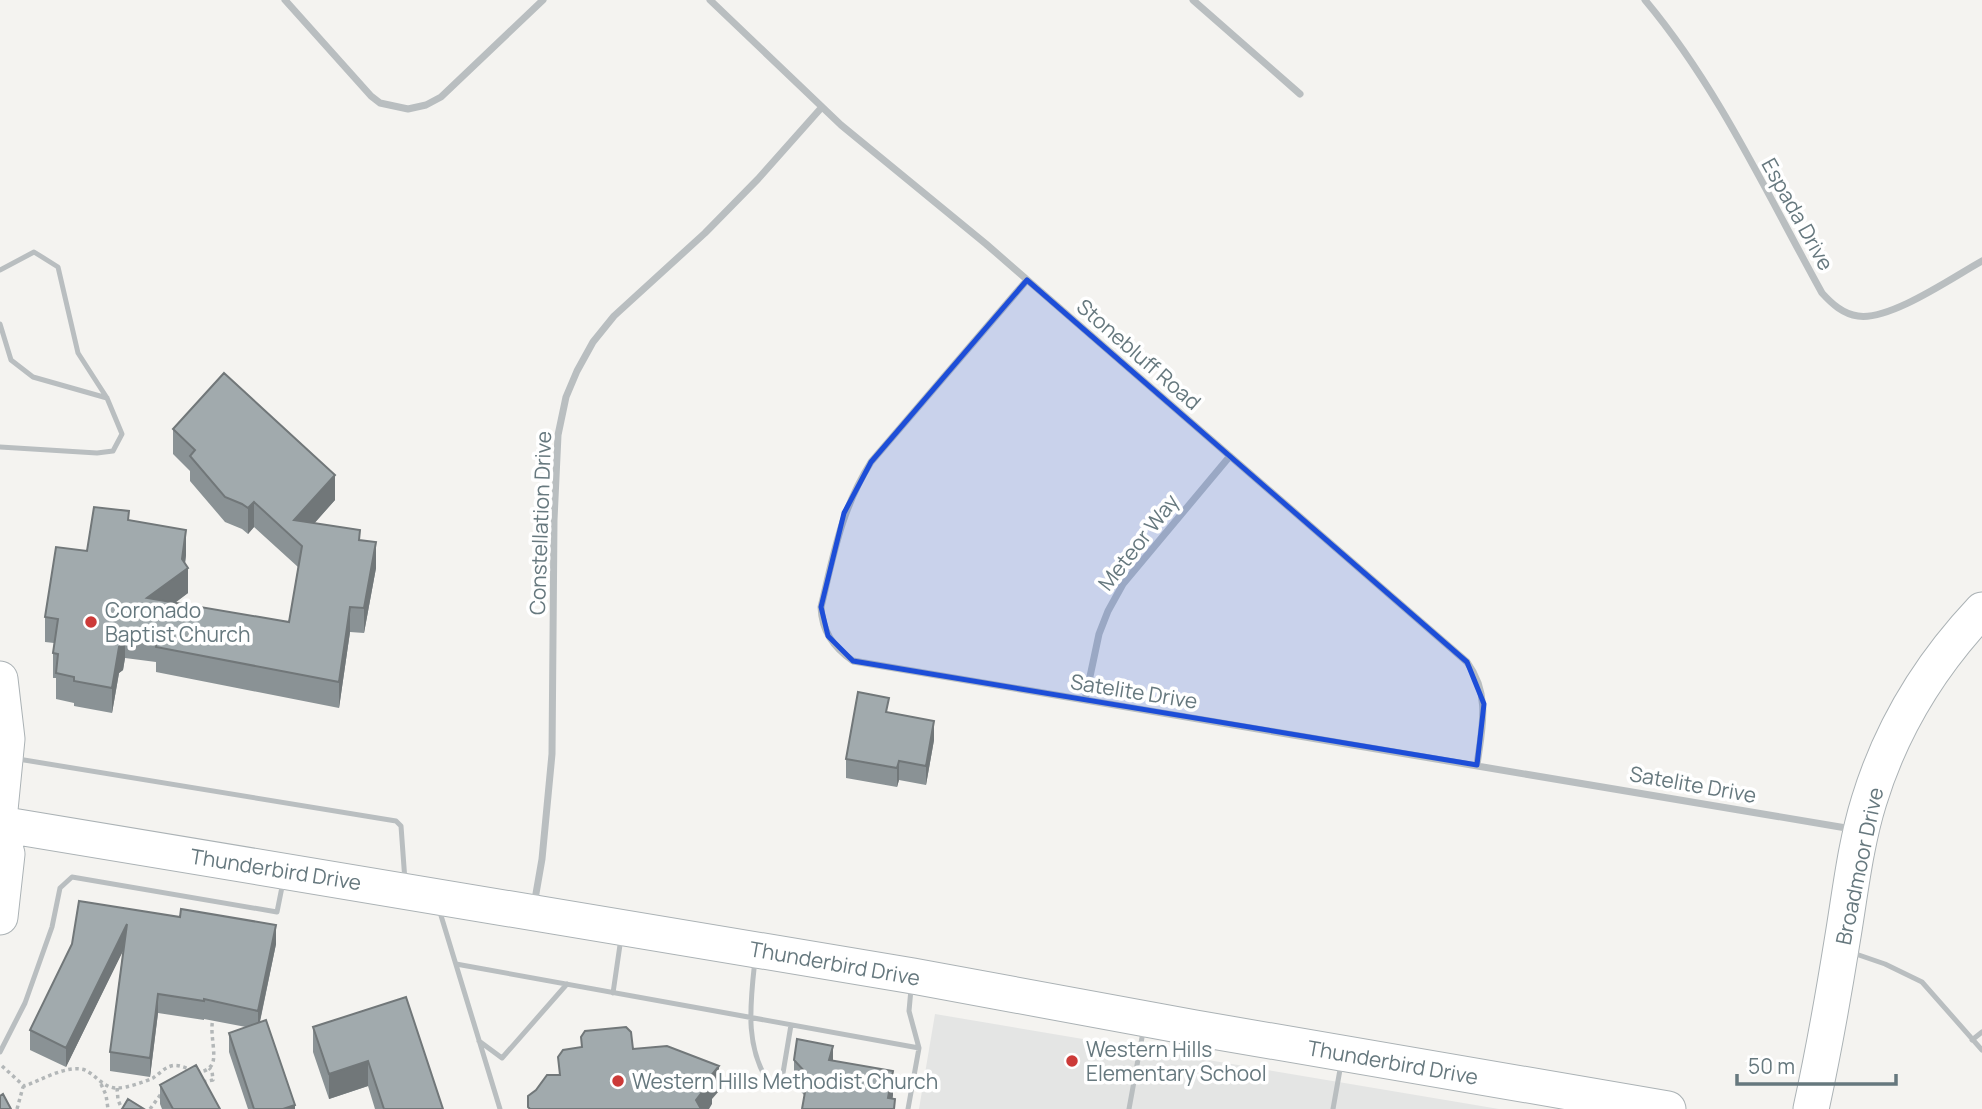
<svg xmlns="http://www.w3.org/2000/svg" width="1982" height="1109" font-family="Manrope,sans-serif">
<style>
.built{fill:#e4e5e4}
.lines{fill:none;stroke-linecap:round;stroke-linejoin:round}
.secondary-casing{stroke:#abb2b5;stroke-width:37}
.path{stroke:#b3b7b8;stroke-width:3.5;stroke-dasharray:3.5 3.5;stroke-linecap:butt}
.lane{stroke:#b9bec0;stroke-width:5}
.street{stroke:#b9bec0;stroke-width:7}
.secondary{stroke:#fff;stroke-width:35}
.wall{fill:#8a9295}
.shaded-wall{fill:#717779}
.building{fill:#a1aaad;stroke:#717779;stroke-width:2}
.marked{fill:#1d4ed8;fill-opacity:0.2;stroke:#1d4ed8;stroke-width:5;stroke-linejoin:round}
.poi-dot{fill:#cc3a38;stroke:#fff;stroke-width:2.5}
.labels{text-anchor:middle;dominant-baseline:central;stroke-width:7;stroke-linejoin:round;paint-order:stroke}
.street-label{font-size:21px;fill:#66787e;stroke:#fff}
.poi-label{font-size:21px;fill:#66787e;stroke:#fff;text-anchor:start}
</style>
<rect width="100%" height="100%" fill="#f4f3f0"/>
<path class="built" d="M 935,1014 L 1499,1109 L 919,1109 Z"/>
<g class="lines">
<defs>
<path id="secondary" d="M 0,679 L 7,739 L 0,810
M 0,824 L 913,976 L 1195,1028 L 1668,1109
M 0,829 L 7,854 L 0,917
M 1811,1109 C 1823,1054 1833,998 1842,942 C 1850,895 1855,846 1869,801 C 1891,729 1931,664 1982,610"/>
</defs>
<use href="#secondary" class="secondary-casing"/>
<path class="path" d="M 2,1066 L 24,1086 C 40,1081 67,1064 85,1070 C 96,1075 103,1088 117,1088 C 127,1088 144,1082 153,1078 C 159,1074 164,1068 171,1066 C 184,1062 199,1080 211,1066 C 218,1057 209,1034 213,1019
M 203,1082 L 213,1080 L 212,1071 L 209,1068
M 101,1084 L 106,1095 L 108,1109
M 117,1088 L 118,1100 L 122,1109
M 17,1109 L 23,1087
M 150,1109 L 161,1094"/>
<path class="lane" d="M 0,270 L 34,252 L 58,267 L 78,353 L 107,398 L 122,434 L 113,451 L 97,453 L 0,447
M 0,324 L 11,360 L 33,377 L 107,398
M 18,759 L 396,821 L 401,826 L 405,881
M 439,909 L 500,1109
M 1853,953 L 1885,964 L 1922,982 L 1982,1050
M 755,960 C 750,1005 744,1049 772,1088 L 781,1085 L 791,1025
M 456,964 L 919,1048
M 613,993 L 621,938
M 1972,1040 L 1982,1032
M 479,1041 L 502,1058 L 567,984
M 0,1052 L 25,1003 L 52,927 L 60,888 L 72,877 L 277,912 L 283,882
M 908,1109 L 919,1048 L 909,1011 L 911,989
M 1129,1109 L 1143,1032
M 1333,1109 L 1341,1064"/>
<path class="street" d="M 285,0 L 371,96 L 380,103 L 408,109 L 426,105 L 441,97 L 543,0
M 710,0 L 841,125 L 986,244 L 1467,662 C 1491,695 1482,728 1477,765
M 1193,0 L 1300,94
M 1645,0 C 1718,87 1767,194 1822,293 C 1832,304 1843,314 1858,316 C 1890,321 1953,277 1982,261
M 1027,280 L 871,462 C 841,510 834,553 821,607 C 822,631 833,647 853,661 L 1852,829
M 1085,700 L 1099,634 L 1108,611 L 1123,584 L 1230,456
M 534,905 L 542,859 L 552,754 L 554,520 L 558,435 L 566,397 L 577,371 L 593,342 L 614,316 L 705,233 L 758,179 L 822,107"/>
<use href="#secondary" class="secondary"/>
</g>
<path class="wall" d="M 173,429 L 335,500 L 314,523 L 360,540 L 376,568 L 364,633 L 350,632 L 339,708 L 156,672 L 156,662 L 125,658 L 123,670 L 119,673 L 112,713 L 74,706 L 74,703 L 56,699 L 56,678 L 53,678 L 53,653 L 54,643 L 45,642 L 45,617 L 87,551 L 129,520 L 186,555 L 185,563 L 188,593 L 175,603 L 289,622 L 298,567 L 254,527 L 248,534 L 242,529 L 225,522 L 190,481 L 190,471 L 173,454 Z
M 889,712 L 934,740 L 926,785 L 899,780 L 897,787 L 846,778 L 846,759 Z
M 72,944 L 276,944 L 260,1022 L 295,1109 L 248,1109 L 229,1052 L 229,1033 L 246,1027 L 204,1019 L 204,1020 L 158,1013 L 150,1077 L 110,1071 L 110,1052 L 123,950 L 66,1067 L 30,1050 L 30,1030 Z
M 313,1027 L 443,1109 L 375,1109 L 368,1086 L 329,1099 L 313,1052 Z
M 794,1060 L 833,1060 L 893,1095 L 892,1099 L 895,1109 L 804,1095 L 794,1084 Z
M 160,1085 L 220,1109 L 162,1109 L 160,1104 Z"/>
<path class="shaded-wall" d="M 335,475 L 335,500 L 298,542 L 294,520 Z
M 254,502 L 254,527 L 248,534 L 248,508 Z
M 186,530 L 186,555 L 184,571 L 188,568 L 188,593 L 147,623 L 147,598 L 182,559 Z
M 376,542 L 376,568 L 364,633 L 364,608 Z
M 350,607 L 350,632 L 339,708 L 339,682 Z
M 125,633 L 125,658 L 123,670 L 119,673 L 112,713 L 112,688 L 119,647 Z
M 934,721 L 934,740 L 926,785 L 926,766 Z
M 899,761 L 899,780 L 897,787 L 897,768 Z
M 127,924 L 127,943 L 66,1067 L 66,1048 Z
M 276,925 L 276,944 L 258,1030 L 258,1011 Z
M 158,994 L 158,1013 L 150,1077 L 150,1058 Z
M 833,1046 L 833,1070 L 829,1060 Z
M 368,1061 L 368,1086 L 329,1099 L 329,1074 Z
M 719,1066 L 719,1091 L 712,1099 L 712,1104 L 709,1109 L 696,1109 L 696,1100 L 710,1077 Z
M 893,1071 L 893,1095 L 891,1109 L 888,1098 Z
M 295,1105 L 295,1109 L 283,1109 Z"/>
<path class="building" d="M 224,373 L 335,475 L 294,520 L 360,530 L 359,540 L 376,542 L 364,608 L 350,607 L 339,682 L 156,647 L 157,637 L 125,633 L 123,645 L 119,647 L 112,688 L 74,681 L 74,677 L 56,673 L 58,654 L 53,653 L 58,619 L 45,617 L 56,547 L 87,551 L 94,507 L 129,511 L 128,520 L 186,530 L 182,559 L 188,568 L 147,598 L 289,622 L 302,546 L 254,502 L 248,508 L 242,504 L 225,497 L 190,456 L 195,450 L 173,429 Z
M 858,692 L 889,698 L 886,712 L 934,721 L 926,766 L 899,761 L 897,768 L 846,759 Z
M 79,901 L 180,917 L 181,909 L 276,925 L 258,1011 L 204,999 L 204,1001 L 158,994 L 150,1058 L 110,1052 L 127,924 L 66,1048 L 30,1030 L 72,944 Z
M 406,997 L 443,1109 L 384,1109 L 368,1061 L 329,1074 L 313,1027 Z
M 266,1020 L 295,1105 L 283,1109 L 254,1109 L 229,1033 Z
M 626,1027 L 631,1032 L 633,1049 L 667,1046 L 719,1066 L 710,1077 L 712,1079 L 696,1100 L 701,1109 L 530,1109 L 528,1107 L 528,1096 L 536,1090 L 547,1075 L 560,1075 L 558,1057 L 563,1050 L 582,1047 L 581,1037 L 585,1031 Z
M 797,1039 L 833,1046 L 829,1060 L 893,1071 L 888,1098 L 895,1099 L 894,1109 L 802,1109 L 808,1075 L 794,1060 Z
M 196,1065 L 220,1109 L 173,1109 L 160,1085 Z
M 3,1094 L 11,1109 L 0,1109 L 0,1096 Z
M 128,1099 L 144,1109 L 122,1109 Z"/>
<path class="marked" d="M 1027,280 L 1467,662 L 1484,704 L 1477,765 L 853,661 L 828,636 L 821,607 L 844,513 L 871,462 Z"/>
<g class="poi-dot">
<circle cx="91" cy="622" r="7"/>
<circle cx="1072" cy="1061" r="7"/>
<circle cx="618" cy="1081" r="7"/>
</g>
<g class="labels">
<g class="street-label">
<text transform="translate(1798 214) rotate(61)">Espada Drive</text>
<text transform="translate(1139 354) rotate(41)">Stonebluff Road</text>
<text transform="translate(540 523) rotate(-88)">Constellation Drive</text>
<text transform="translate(1138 542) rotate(-52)">Meteor Way</text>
<text transform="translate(1134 691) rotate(9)">Satelite Drive</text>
<text transform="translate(1693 784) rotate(10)">Satelite Drive</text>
<text transform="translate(1859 866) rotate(-78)">Broadmoor Drive</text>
<text transform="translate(276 869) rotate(9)">Thunderbird Drive</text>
<text transform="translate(835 963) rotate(10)">Thunderbird Drive</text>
<text transform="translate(1393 1062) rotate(10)">Thunderbird Drive</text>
</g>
<g class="poi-label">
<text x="105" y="610">Coronado<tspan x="105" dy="24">Baptist Church</tspan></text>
<text x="1086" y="1049">Western Hills<tspan x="1086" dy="24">Elementary School</tspan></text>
<text x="632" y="1081">Western Hills Methodist Church</text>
</g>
</g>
<path d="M1737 1074v10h159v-10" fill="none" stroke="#66787e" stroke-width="3.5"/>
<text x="1748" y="1074" font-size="21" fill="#66787e" stroke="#ffffff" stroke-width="5" paint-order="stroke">50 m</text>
</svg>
